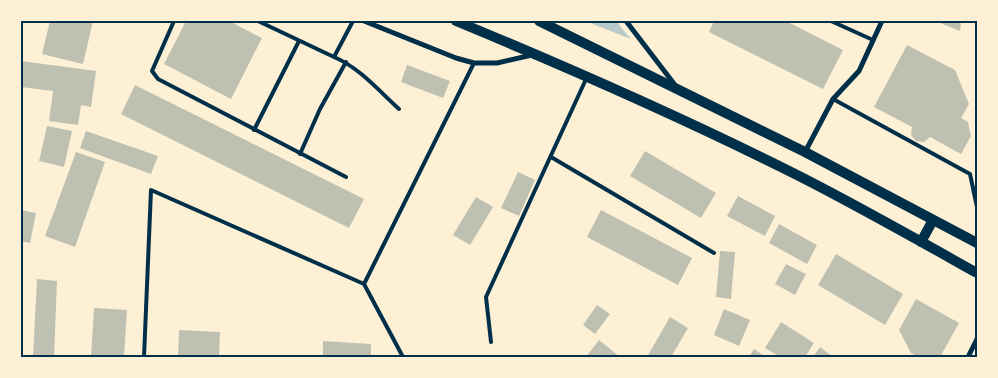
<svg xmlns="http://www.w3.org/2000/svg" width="998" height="378" font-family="'Source Serif 4',serif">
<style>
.green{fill:#b9caca}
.building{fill:#bec0b2}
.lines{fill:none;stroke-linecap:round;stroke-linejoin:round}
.service{stroke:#003049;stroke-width:4}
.minor{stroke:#003049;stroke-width:5}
.secondary{stroke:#003049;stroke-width:10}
.neatline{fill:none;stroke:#003049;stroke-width:2}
</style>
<rect width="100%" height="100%" fill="#fdf0d5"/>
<path class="green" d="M 585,21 L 616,21 L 631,39 Z"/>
<path class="building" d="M 50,21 L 93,21 L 83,64 L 42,54 Z
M 186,21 L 229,21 L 262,38 L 231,99 L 164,64 Z
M 714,21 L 786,21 L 843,50 L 823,89 L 709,32 Z
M 935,21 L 961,21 L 960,31 Z
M 907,45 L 955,70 L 969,104 L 961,118 L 968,122 L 971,136 L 961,154 L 930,137 L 924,142 L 916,141 L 911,135 L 912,127 L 874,107 Z
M 21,61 L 96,71 L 91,107 L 81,105 L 78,125 L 49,121 L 53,91 L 21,87 Z
M 407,65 L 450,81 L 443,98 L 401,82 Z
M 135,85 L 364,199 L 349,228 L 121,114 Z
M 47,126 L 72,131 L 64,167 L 39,161 Z
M 86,131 L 158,156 L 151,174 L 80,148 Z
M 645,151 L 716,193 L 701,218 L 630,176 Z
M 76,152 L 105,162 L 75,247 L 45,236 Z
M 518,172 L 535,180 L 519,216 L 501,208 Z
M 738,196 L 775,216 L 765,236 L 727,216 Z
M 476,197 L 493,207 L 470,245 L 453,235 Z
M 21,210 L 36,213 L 30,243 L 21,241 Z
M 601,210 L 692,258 L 678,285 L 587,237 Z
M 779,224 L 817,245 L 807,264 L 769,243 Z
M 720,251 L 735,252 L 731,299 L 716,297 Z
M 836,254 L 903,294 L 885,325 L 818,285 Z
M 786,264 L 806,274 L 795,295 L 775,284 Z
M 37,279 L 57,281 L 54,357 L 33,357 Z
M 916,299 L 959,323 L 940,357 L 918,357 L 911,353 L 899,330 Z
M 597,305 L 610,314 L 595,334 L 583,325 Z
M 94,308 L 127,310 L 124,357 L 91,357 Z
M 724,309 L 750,320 L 739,346 L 714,335 Z
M 670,317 L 688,328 L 671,357 L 647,357 Z
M 781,322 L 814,343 L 805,357 L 780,357 L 765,348 Z
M 179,330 L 220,332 L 219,357 L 178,357 Z
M 599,340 L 620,357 L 586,357 Z
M 323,341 L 371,344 L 371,357 L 323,357 Z
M 820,347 L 833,357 L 813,357 Z
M 754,349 L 766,357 L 749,357 Z"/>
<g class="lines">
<path class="service" d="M 174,21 L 152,71 L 158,79 L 346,177
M 258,21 L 334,57 L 353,21
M 831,21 L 873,40
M 334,57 C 360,68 379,91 399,109
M 833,99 L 970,174 L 977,207
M 254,130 L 299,41
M 300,154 L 320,109 L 346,62
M 551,157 L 714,253
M 364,284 L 474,63
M 491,342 L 486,297 L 587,77
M 144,357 L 151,190 L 364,284 L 403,357"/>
<path class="minor" d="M 364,21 L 456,58 L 474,63 L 497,63 L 532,55
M 626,21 L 675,85
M 805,152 L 833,99 L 859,71 L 882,21
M 968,357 L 977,339"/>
<path class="secondary" d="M 456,21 C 572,69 688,120 801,177 C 860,207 918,240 977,273
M 539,21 L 805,152 L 977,243
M 921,242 L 933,220"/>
</g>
<rect width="998" height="378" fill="none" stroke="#fdf0d5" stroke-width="45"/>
<rect x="22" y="22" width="954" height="334" class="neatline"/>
</svg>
